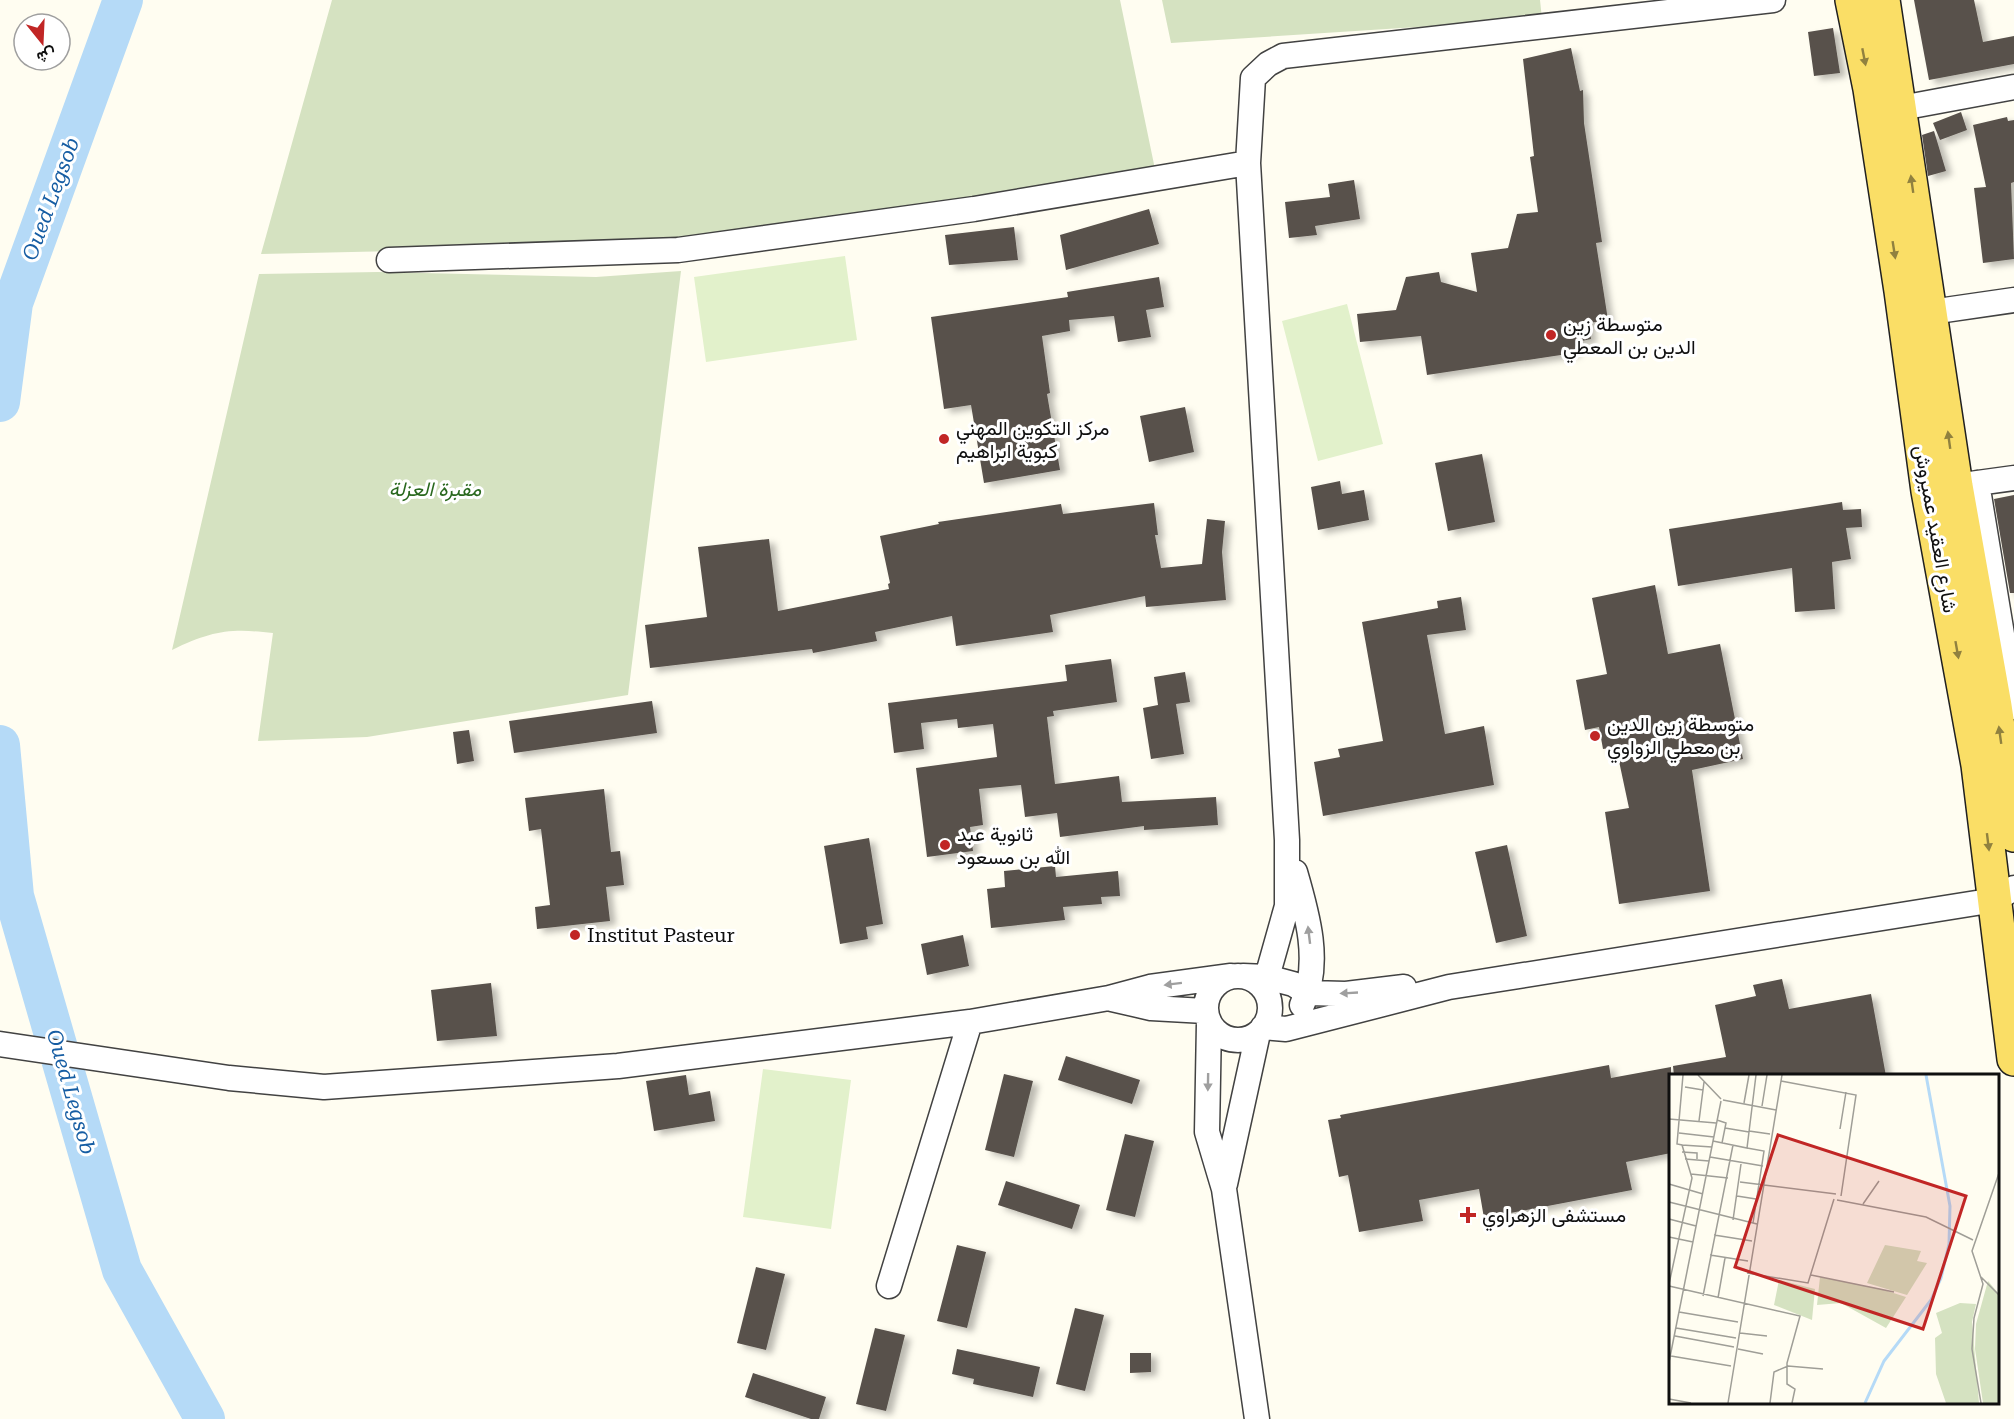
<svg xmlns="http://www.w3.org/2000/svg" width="2014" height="1419" font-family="'Roboto Serif',Vazirmatn,serif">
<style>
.cemetery{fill:#d5e2c1}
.pitch{fill:#e2f1cb}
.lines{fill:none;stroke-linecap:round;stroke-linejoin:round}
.river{stroke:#b5daf7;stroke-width:40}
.building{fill:#58514b;filter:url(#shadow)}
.street-casing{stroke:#424242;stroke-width:27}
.primary-casing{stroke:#202020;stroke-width:36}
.street{stroke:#fff;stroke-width:24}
.primary{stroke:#fade66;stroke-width:33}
.oneway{fill:#90813f}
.oneway2{fill:#9f9f9f}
.poi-dot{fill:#c12625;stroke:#fff;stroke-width:2}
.labels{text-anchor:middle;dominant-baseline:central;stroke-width:6;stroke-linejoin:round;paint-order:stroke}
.poi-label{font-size:20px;fill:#0f0f0f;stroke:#fff;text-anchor:start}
.park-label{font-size:20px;font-style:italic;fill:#29681e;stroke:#fff}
.street-label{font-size:20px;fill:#0f0f0f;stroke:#fff}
.water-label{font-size:21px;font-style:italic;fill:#165da3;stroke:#fff}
.inset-river{fill:none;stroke:#b5daf7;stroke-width:3}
.inset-road{fill:none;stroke:#9f9e97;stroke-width:1.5}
.view{fill:#c12625;fill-opacity:0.15;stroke:#c12625;stroke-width:3}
.inset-edge{fill:none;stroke:#0f0f0f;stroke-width:3}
</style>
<defs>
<filter id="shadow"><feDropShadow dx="6" dy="4" stdDeviation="3" flood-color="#0004"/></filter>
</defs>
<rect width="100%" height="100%" fill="#fffdf1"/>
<path class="cemetery" d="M 332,0 L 1120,0 L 1156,174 L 688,239 L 531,248 L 261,254 Z
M 1162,0 L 1540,0 L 1542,19 L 1171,43 Z
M 681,271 L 628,695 L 367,737 L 258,741 L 273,633 C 229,628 212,631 172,650 L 259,274 L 378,272 L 596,277 Z"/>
<path class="pitch" d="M 845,256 L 857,340 L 706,362 L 694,277 Z
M 1347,304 L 1383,444 L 1318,461 L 1282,321 Z
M 763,1069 L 851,1080 L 831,1229 L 743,1217 Z"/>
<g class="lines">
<path class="river" d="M 0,402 L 13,303 L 123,0
M 0,745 L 14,896 L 122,1270 L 205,1419"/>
</g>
<path class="building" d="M 1914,0 L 1974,0 L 1983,42 L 2014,36 L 2014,64 L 1929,80 Z
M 1833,28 L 1840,73 L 1814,76 L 1808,32 Z
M 1571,48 L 1580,91 L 1583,90 L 1584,123 L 1602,242 L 1596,243 L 1608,320 L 1589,323 L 1591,339 L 1577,342 L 1574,353 L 1427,375 L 1421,336 L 1360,342 L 1357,314 L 1396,310 L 1406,277 L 1439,272 L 1441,282 L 1477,292 L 1471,253 L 1508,248 L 1517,214 L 1538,212 L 1530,157 L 1534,156 L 1523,59 Z
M 1961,112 L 1967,130 L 1940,140 L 1933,123 Z
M 2007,117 L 2008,121 L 2014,120 L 2014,182 L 2011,183 L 2014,259 L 1983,263 L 1974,188 L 1986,187 L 1973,125 Z
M 1934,131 L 1946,171 L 1928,176 L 1922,135 Z
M 1354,180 L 1360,219 L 1315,226 L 1317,235 L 1289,238 L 1285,202 L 1330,197 L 1328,184 Z
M 1149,209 L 1159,244 L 1066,270 L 1060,235 Z
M 1014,227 L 1018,260 L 949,265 L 945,235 Z
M 1159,277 L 1164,307 L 1146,310 L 1151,337 L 1118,342 L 1114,316 L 1069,320 L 1070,331 L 1042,336 L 1050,393 L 1047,394 L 1060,470 L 984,483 L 971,405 L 944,409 L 931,317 L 1068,297 L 1067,292 Z
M 1185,407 L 1194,452 L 1149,462 L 1140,416 Z
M 1482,454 L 1495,522 L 1448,531 L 1435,463 Z
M 1340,481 L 1342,494 L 1364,490 L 1369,520 L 1318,530 L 1311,487 Z
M 2014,495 L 2014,593 L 2010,593 L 1994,499 Z
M 1842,502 L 1843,510 L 1861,509 L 1862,527 L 1846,528 L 1851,559 L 1832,562 L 1835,609 L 1795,612 L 1792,568 L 1678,586 L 1669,529 Z
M 1154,503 L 1158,535 L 1155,535 L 1161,568 L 1202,564 L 1207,519 L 1225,521 L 1222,552 L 1226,600 L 1146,607 L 1145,596 L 1050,615 L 1053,632 L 956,646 L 952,616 L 875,632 L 877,641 L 813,653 L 812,649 L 650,668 L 645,625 L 707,617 L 698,547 L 769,539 L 778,611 L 889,589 L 888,584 L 890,583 L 880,536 L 939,524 L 938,522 L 1061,504 L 1063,514 Z
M 1655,585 L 1668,654 L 1720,644 L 1743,759 L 1692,770 L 1710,891 L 1619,904 L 1605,812 L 1629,808 L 1616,747 L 1603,749 L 1599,727 L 1585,730 L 1576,680 L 1607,674 L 1592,598 Z
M 1461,597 L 1466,630 L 1427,635 L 1445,734 L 1484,726 L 1494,785 L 1323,816 L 1314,762 L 1340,757 L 1338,749 L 1383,741 L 1362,622 L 1438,608 L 1437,601 Z
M 1111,659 L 1117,702 L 1053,711 L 1054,716 L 1047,717 L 1055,784 L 1119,776 L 1122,802 L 1216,797 L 1218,825 L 1144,830 L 1144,826 L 1060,837 L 1057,813 L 1025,817 L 1021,785 L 979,789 L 983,825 L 970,827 L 973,851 L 927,857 L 916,768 L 997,757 L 993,724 L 958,728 L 957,719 L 921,723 L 924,749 L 894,753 L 888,703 L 1067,681 L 1065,665 Z
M 1185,672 L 1190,702 L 1176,704 L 1184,754 L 1151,759 L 1143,708 L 1158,705 L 1154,677 Z
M 652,701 L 657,733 L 514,753 L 509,721 Z
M 469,730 L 474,761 L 457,764 L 453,732 Z
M 604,789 L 611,852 L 620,851 L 624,885 L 606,887 L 610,921 L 537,929 L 535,907 L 550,905 L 541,829 L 529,831 L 525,798 Z
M 869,838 L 883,924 L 866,927 L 868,939 L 840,944 L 824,846 Z
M 1507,845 L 1527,936 L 1496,943 L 1475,852 Z
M 1055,866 L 1056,877 L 1118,871 L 1120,896 L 1101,897 L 1102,904 L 1063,907 L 1065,920 L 991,928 L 987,889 L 1005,887 L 1004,871 Z
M 963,935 L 969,966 L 927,975 L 921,944 Z
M 1782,979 L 1789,1009 L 1871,994 L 1886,1076 L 1674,1076 L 1673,1066 L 1726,1057 L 1715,1005 L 1756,996 L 1753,985 Z
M 491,983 L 497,1036 L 437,1041 L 431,990 Z
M 1066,1056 L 1140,1080 L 1132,1104 L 1058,1080 Z
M 1609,1065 L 1611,1078 L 1671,1067 L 1671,1153 L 1626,1162 L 1632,1190 L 1484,1218 L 1479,1189 L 1419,1200 L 1423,1221 L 1359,1232 L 1348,1175 L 1339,1177 L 1328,1120 L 1341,1118 L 1340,1115 Z
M 1004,1074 L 1033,1081 L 1014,1157 L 985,1150 Z
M 686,1075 L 689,1095 L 710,1091 L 715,1121 L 654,1131 L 646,1081 Z
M 1125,1134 L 1154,1141 L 1135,1217 L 1106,1210 Z
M 1006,1181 L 1080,1205 L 1072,1229 L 998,1205 Z
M 957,1245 L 986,1252 L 967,1328 L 937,1321 Z
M 756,1267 L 785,1274 L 766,1350 L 737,1343 Z
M 1075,1308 L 1104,1315 L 1085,1391 L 1056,1384 Z
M 875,1328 L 905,1335 L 886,1411 L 856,1404 Z
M 957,1349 L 1040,1367 L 1033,1397 L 973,1384 L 974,1379 L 952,1374 Z
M 1130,1353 L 1151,1353 L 1151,1372 L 1130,1373 Z
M 753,1373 L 826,1397 L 819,1419 L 811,1419 L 745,1397 Z"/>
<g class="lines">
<defs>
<path id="street" d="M 1901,108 L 2014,87
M 389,260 L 678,250 L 974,209 L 1248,163
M 1931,312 L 2014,300
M 1977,483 L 2014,707
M 1963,485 L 2014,478
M 1295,872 C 1307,913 1322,964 1302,1005
M1206 1008a32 32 0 1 1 64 0a32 32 0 1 1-64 0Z
M 1243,976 L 1267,977 L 1293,984 L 1308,993 L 1346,994 L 1404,987
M 1267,977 L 1287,906 L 1287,840 L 1248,163 L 1253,78 L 1268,64 L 1283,56 L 1773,0
M 1112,999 L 1151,1008 L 1205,1011
M 1209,1023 L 1207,1132 L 1224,1189 L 1257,1419
M 1263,1027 L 1286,1029 L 1449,987 L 1995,900 L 2014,888
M 0,1044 L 229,1078 L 324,1087 L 618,1066 L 970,1022 L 1109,998 L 1150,987 L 1231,976
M 1225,1184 L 1258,1033
M 889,1286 L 970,1022"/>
<path id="primary" d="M 1852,0 L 1870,89 L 1901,291 L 1928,491 L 1978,765 L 2014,1059
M 1883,0 L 1956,486 L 1995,706 L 2014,835"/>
</defs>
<use href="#street" class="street-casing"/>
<use href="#primary" class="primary-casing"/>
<use href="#street" class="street"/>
<use href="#primary" class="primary"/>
</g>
<defs><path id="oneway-solid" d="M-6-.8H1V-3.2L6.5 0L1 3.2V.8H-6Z" transform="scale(1.5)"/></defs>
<g class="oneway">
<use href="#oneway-solid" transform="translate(1864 57) rotate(79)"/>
<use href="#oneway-solid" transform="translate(1912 184) rotate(-98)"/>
<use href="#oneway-solid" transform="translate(1894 250) rotate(81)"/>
<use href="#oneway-solid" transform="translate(1949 440) rotate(-98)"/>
<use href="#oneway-solid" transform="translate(1957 650) rotate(80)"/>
<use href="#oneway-solid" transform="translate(2000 735) rotate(-98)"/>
<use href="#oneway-solid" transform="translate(1988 842) rotate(83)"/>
</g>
<g class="oneway2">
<use href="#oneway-solid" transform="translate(1309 935) rotate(-97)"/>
<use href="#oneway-solid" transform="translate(1173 984) rotate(173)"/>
<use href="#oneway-solid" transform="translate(1349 993) rotate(177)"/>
<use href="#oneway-solid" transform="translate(1208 1082) rotate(91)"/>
</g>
<g class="poi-dot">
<circle cx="1551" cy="335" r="6"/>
<circle cx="944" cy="439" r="6"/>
<circle cx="1595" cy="736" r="6"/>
<circle cx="945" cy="845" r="6"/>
<circle cx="575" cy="935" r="6"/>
<path d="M1465 1206h6v6h6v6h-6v6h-6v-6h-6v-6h6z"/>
</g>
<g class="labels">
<g class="poi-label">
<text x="1563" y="324">متوسطة زين<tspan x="1563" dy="23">الدين بن المعطي</tspan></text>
<text x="956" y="428">مركز التكوين المهني<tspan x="956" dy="23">كبوية ابراهيم</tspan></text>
<text x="1607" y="724">متوسطة زين الدين<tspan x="1607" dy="23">بن معطي الزواوي</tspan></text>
<text x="957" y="834">ثانوية عبد<tspan x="957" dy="23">الله بن مسعود</tspan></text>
<text x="587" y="935">Institut Pasteur</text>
<text x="1482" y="1215">مستشفى الزهراوي</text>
</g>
<g class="park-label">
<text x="435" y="489">مقبرة العزلة</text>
</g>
<g class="street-label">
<text transform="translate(1936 529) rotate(80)">شارع العقيد عميروش</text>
</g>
<g class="water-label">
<text transform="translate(51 199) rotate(-70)">Oued Legsob</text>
<text transform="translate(71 1092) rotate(74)">Oued Legsob</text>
</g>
</g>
<g transform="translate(1669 1074)">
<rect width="330" height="330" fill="#fffdf1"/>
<path d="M 216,171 L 252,177 L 248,187 L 258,189 L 238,221 L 198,209 ZM 151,203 L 212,215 L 237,223 L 217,254 L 172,229 L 148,231 ZM 110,206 L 146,215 L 143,246 L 105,231 ZM 319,207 L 330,220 L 330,329 L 314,329 L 306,275 L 307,250 ZM 291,229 L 307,230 L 303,248 L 310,329 L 277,329 L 267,300 L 266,264 L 273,259 L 267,239 Z" fill="#d5e2c1"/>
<path class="inset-river" d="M 196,329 L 215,287 L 262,226 L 272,204 L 280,170 L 281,132 L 257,1"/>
<path class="inset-road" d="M 29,1 L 52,25M 112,7 L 187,21 L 172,122M 16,13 L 34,16M 54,26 L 107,36M 75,29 L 80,1M 93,32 L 98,1M 0,45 L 47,49M 48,46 L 57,49 L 53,69M 30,47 L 35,8M 56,54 L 80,58M 171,55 L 177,18M 80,57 L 101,60M 10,59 L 45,63M 44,67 L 78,74 L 87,1M 13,71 L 43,73M 78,74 L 95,77 L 84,149M 13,78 L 28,79 L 28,85M 41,83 L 94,92M 16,85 L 40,87M 22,100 L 59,104M 71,108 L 167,120M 0,110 L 34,120M 68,122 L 87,125M 168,126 L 257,143 L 304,166M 0,128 L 88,150M 194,130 L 210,107M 0,145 L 27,152M 64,146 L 72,90M 45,161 L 83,167M 0,163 L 24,168M 41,181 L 79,187M 78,199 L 139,209 L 165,125M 142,201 L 225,218M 312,203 L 330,221M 0,210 L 23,104 L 13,71 L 8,70 L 14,1M 0,212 L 131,242 L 118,289 L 118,310 L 126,315 L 123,329M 34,222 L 64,71M 49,224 L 56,184M 10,238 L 69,248M 7,254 L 67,264M 71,259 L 98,262M 6,262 L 65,273M 69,275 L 94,280M 2,282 L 62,292M 0,288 L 52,27M 0,325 L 22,329M 59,329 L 113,1M 101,329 L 105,298 L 119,292 L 154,295M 312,329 L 303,275 L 305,244 L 314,210 L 303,177 L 330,99"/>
<path class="view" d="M 109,61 L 297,122 L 254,255 L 66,193 Z"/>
<rect width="330" height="330" class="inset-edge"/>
</g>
<g transform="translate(42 42) rotate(162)"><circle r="28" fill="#ffffff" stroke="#9f9f9f" stroke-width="1.5"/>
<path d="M0-4.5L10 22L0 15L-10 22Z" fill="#c12625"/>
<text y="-9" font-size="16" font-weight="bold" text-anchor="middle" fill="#0f0f0f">ش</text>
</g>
</svg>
